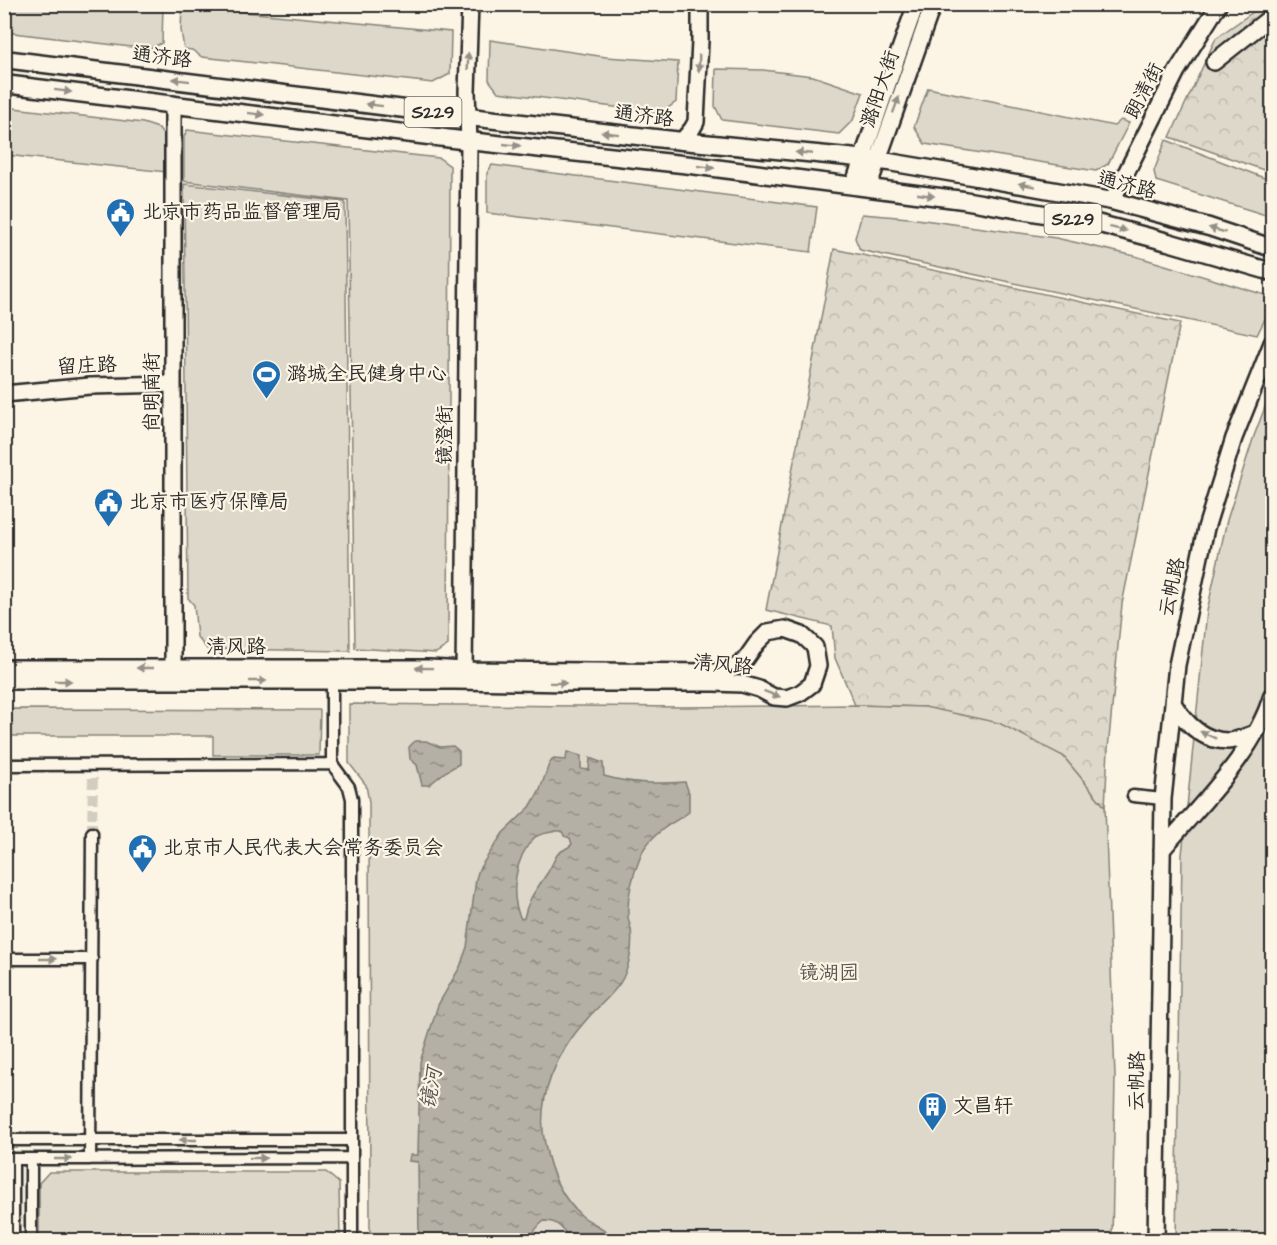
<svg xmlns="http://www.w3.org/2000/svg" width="1277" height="1245" font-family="'Architects Daughter','LXGW WenKai TC',sans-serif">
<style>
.forest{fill:url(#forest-crowns);stroke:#84827a;stroke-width:1.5}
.green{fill:#ded8ca;stroke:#84827a;stroke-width:1.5}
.water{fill:url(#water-ripples);stroke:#7d7b74;stroke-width:1.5;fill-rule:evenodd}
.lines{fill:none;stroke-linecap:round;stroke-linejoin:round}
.street-tunnel{stroke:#d2cdc0;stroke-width:10;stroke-dasharray:10 5;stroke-linecap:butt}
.street-casing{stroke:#2b2b2b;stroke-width:15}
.secondary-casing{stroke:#2b2b2b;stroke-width:20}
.primary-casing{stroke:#2b2b2b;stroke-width:21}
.street{stroke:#fcf5e5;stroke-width:10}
.secondary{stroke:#fcf5e5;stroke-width:15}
.primary{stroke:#fcf5e5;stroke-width:16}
.oneway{fill:#949088}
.labels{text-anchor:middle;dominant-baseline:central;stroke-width:4.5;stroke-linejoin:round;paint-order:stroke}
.shield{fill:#fcf5e5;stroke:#6a6863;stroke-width:1.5}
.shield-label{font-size:18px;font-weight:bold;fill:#2b2b2b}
.street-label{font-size:20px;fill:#2b2b2b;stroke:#fcf5e5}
.poi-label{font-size:20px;fill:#2b2b2b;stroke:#fcf5e5;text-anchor:start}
.park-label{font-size:20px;fill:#585653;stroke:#fcf5e5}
.water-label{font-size:21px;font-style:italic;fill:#545350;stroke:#fcf5e5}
</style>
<defs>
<pattern id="forest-crowns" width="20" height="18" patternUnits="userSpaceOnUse" patternTransform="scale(1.5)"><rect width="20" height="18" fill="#ded8ca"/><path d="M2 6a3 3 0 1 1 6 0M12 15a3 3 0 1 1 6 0" fill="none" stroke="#bfbaae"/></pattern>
<pattern id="water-ripples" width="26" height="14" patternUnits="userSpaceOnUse" patternTransform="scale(1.5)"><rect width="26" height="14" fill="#b4b0a5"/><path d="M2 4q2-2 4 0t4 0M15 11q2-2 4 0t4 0" fill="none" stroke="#938f87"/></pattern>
</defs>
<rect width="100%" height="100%" fill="#fcf5e5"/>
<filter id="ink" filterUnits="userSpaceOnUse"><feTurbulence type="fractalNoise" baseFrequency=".0167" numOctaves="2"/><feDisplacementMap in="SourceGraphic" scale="12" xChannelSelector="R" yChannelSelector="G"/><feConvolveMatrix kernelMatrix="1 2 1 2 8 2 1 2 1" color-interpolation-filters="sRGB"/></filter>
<g filter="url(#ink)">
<path class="forest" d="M 1263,5 L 1272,5 L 1272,173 L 1170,137 L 1216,38 Z
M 834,249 L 1180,323 L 1122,604 L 1108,749 L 1105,807 L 1063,756 L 925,707 L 855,705 L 835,658 L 832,626 L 766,610 Z"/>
<path class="green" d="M 5,4 L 163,5 L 162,43 L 148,49 L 5,32 Z
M 182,6 L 451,32 L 450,74 L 433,83 L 202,57 L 192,50 L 184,49 L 181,30 Z
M 490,40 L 606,57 L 678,62 L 676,102 L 661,113 L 498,92 L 489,80 Z
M 716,69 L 763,70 L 813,76 L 863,93 L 853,120 L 839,134 L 722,120 L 715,106 Z
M 928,88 L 1114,126 L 1121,120 L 1129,123 L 1108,164 L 1096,171 L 925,144 L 914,127 Z
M 5,107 L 143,123 L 158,128 L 168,141 L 167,172 L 5,155 Z
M 187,130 L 439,158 L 450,166 L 448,645 L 436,653 L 355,648 L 348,201 L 184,181 L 184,137 Z
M 1166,140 L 1272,181 L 1272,217 L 1156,181 L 1154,171 Z
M 492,165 L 817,207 L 811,252 L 487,213 L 487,173 Z
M 184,184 L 345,202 L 350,651 L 207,649 L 197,637 L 194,605 L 188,598 Z
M 862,214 L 909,218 L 1056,238 L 1135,256 L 1272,297 L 1272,305 L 1257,335 L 860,250 L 855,238 Z
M 1272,389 L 1272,1240 L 1176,1240 L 1182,855 L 1207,611 L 1227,520 L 1254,436 Z
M 349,704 L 684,707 L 855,705 L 925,707 L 999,723 L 1063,756 L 1105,807 L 1115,1077 L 1112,1240 L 370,1240 L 369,802 L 366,785 L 349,763 Z
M 5,709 L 320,710 L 319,755 L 213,755 L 213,736 L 5,736 Z
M 49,1172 L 326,1172 L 339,1183 L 340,1240 L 39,1240 L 39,1183 Z"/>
<path class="water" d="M 415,741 L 426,741 L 440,747 L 453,746 L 459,751 L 459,764 L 445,772 L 429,785 L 422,785 L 417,765 L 410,759 L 409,747 Z
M 567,752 L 581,756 L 581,769 L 589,770 L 590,758 L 603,763 L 604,776 C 632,784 656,784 685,782 L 689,793 L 689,812 C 680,819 670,823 662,830 C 657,834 650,840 646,846 C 643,849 642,854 640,858 C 633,875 627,896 628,916 C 628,920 630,924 631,929 C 633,945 630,963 623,978 C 615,994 599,1005 587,1019 C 557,1052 535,1098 545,1144 C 550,1171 560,1197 582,1216 C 592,1224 608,1228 613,1240 L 572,1240 C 562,1230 560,1221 544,1221 C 537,1226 533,1232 531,1240 L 420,1240 L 419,1236 L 418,1162 L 409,1161 L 410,1155 L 418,1155 L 420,1062 L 438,1005 L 460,967 L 467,947 L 476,879 L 479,869 L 503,833 L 530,807 L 540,790 L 549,764 L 553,759 L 566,760 ZM 556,831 L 561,831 L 563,833 L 564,836 L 570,838 L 572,844 C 568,849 561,850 557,855 C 554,860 551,867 548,872 C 537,889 528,898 524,918 L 521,919 C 509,895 515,857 534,838 C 539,833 549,833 556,831 Z"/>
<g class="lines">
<path class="street-tunnel" d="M 92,833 L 93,773"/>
<defs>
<path id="street" d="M 332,764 L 332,674
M 4,765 L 332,764 L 349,787 L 352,799 L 352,1240
M 1133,796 L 1163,799
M 4,959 L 92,959
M 4,1140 L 352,1140
M 4,1159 L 352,1158
M 13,1159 L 13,1240
M 31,1159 L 31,1240
M 90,1159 L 92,833"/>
<path id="secondary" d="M 1214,62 L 1272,16
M 682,141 L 692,129 L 696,122 L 700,41 L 700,4
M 853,186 L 886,89 L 916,4
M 868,188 L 933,4
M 1112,201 L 1177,71 L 1219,4
M 4,394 L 90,386 L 173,384
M 4,668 L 429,668 L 465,670 L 714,672 L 729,670 L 739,665 L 745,660 L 757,643 L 768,632 L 785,629 L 802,635 L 815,647 L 818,666 L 812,684 L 800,693 L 787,698 L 774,697 L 759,689 L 742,684 L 714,683 L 569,683 L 455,681 L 4,681
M 173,677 L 173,104
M 464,678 L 469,141 L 467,92 L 470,4
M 1173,703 C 1185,723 1202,741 1228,741 C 1236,741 1247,736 1255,733
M 1162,850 C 1200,804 1255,753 1272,695
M 1156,1240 L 1163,799 L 1177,665 L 1206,528 L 1234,438 L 1272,343"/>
<path id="primary" d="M 4,59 L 469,117 L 682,141 L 848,157 L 889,162 L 960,174 L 1112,201 L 1209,227 L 1272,248
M 4,84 L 469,141 L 691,165 L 963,200 L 1096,223 L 1168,242 L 1272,272"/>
</defs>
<use href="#street" class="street-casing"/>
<use href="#secondary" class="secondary-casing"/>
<use href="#primary" class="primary-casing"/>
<use href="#street" class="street"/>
<use href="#secondary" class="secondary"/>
<use href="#primary" class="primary"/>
</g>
<defs><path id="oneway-solid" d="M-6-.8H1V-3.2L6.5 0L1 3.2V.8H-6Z" transform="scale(1.5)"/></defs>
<g class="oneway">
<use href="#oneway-solid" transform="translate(468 61) rotate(-88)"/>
<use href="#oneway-solid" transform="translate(699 63) rotate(92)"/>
<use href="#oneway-solid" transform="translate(181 80) rotate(-173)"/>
<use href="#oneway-solid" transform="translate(63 91) rotate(7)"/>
<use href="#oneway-solid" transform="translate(374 105) rotate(-173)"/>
<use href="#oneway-solid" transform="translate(896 105) rotate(-70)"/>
<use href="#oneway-solid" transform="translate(256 114) rotate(7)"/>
<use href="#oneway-solid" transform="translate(610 133) rotate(-173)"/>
<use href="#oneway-solid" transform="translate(512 145) rotate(6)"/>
<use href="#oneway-solid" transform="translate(804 153) rotate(-175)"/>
<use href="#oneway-solid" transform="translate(706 167) rotate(7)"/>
<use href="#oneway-solid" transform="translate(1027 185) rotate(-170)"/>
<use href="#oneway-solid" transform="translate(926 195) rotate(8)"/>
<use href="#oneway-solid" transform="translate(1118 229) rotate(14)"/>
<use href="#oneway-solid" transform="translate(1217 230) rotate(-164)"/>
<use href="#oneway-solid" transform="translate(145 668) rotate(-180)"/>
<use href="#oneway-solid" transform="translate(424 668) rotate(-179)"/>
<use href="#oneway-solid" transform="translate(63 681)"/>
<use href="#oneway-solid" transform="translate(258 681)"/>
<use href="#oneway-solid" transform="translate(558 683) rotate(1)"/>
<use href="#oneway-solid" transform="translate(772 694) rotate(20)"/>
<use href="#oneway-solid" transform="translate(1208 735) rotate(-156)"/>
<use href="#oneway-solid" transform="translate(48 959)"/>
<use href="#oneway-solid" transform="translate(188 1140) rotate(180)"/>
<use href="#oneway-solid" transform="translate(258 1158)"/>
<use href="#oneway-solid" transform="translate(63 1159)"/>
</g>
</g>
<defs>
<symbol id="civic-pin" viewBox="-11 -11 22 30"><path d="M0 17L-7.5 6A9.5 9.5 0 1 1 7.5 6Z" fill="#1f6fb2" stroke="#fcf5e5"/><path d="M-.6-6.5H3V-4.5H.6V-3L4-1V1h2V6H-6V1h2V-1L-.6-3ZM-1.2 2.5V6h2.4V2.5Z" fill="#fff"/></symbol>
<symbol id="stadium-pin" viewBox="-11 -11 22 30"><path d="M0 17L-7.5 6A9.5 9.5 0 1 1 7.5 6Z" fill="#1f6fb2" stroke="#fcf5e5"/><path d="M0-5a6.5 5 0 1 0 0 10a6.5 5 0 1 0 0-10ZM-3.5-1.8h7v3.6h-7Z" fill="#fff"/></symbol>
<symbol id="building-pin" viewBox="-11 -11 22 30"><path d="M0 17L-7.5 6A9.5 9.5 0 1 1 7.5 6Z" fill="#1f6fb2" stroke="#fcf5e5"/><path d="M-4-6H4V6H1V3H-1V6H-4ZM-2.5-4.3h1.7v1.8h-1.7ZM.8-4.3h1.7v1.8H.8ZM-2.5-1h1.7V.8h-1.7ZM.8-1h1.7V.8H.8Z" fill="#fff"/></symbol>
</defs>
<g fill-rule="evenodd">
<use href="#civic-pin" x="104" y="196" width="33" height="45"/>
<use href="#stadium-pin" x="250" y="358" width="33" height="45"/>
<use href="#civic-pin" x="92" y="486" width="33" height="45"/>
<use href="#civic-pin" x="126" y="832" width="33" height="45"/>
<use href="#building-pin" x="916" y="1090" width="33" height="45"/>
</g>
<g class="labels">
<g class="shield">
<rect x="404.5" y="97" width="57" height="30" rx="4.5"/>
<rect x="1044.5" y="204" width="57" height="30" rx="4.5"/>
</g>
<g class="shield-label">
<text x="433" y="112">S229</text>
<text x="1073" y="219">S229</text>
</g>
<g class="street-label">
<text transform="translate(162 57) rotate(7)">通济路</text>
<text transform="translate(880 89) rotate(-71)">潞阳大街</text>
<text transform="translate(1144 91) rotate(-63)">朗清街</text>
<text transform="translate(644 116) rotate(7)">通济路</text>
<text transform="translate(1127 185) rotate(14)">通济路</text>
<text transform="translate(87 366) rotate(-3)">留庄路</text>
<text transform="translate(152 392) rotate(-90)">尚明南街</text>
<text transform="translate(445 435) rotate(-90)">镜澄街</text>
<text transform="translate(1172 587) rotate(-78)">云帆路</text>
<text x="236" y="647">清风路</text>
<text transform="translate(723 665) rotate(5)">清风路</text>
<text transform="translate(1137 1081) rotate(-89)">云帆路</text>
</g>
<g class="poi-label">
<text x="142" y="212">北京市药品监督管理局</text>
<text x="287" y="374">潞城全民健身中心</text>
<text x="129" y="502">北京市医疗保障局</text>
<text x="163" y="848">北京市人民代表大会常务委员会</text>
<text x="953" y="1106">文昌轩</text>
</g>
<g class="park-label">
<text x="829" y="973">镜湖园</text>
</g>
<g class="water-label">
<text transform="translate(431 1088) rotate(-80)">镜河</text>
</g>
</g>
<rect width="1277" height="1245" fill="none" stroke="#fcf5e5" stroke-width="24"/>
<rect x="12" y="12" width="1253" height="1221" fill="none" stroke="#2b2b2b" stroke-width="2" filter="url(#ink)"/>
</svg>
